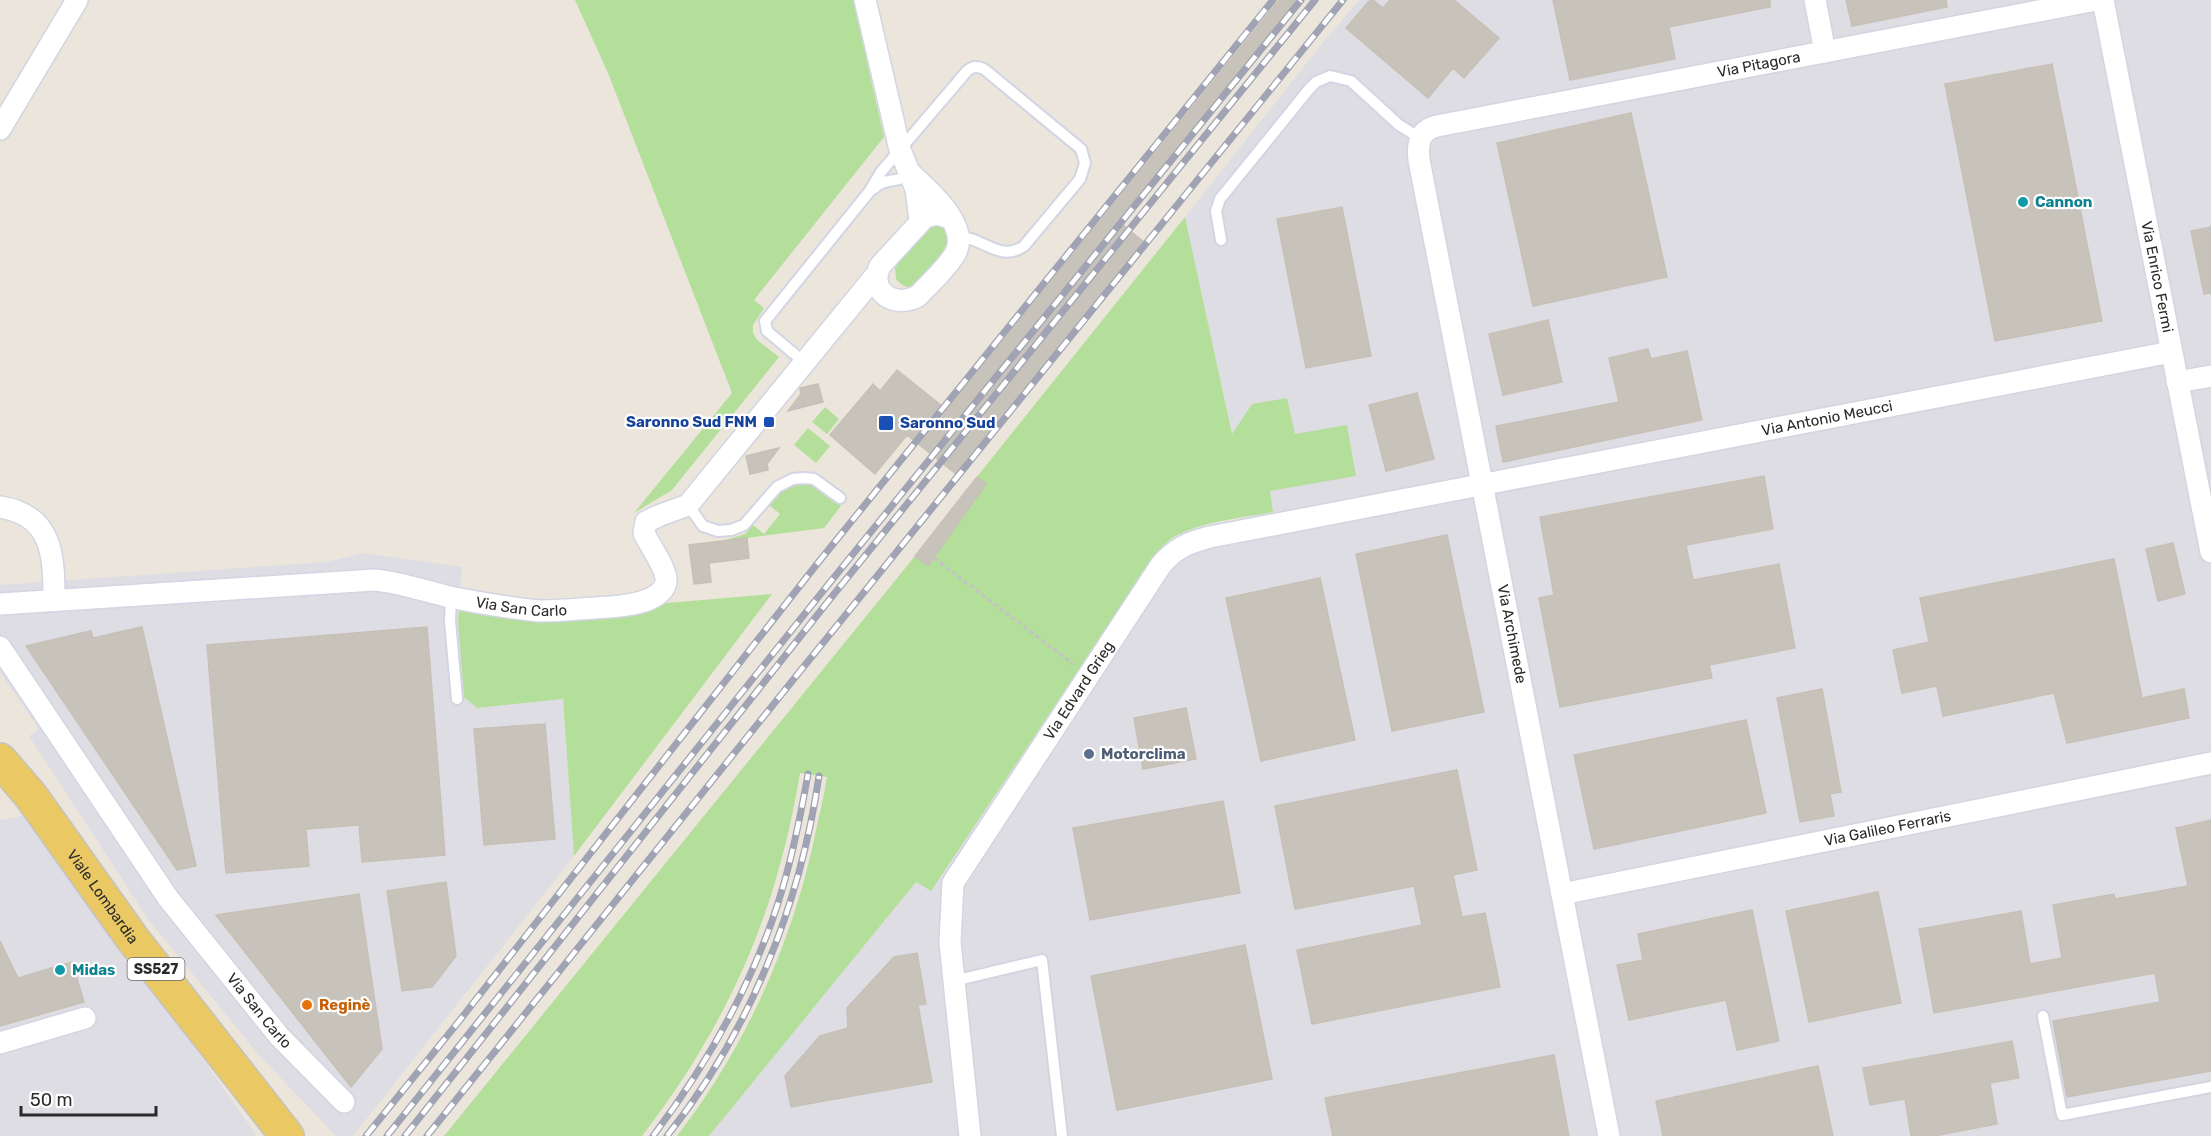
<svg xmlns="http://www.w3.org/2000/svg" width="2211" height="1136" font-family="Rubik,sans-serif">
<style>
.industrial{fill:#dfdde4}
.green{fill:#b4df9b}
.building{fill:#c7c3bb;stroke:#c7c0b6;stroke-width:1.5}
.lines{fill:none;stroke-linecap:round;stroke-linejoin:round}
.service-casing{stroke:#d2d5e2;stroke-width:14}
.minor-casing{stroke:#d2d5e2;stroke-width:24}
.primary-casing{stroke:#c3c3c3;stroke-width:36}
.path{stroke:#c3c3c3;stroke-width:3;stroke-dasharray:4.5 3;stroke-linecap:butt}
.service{stroke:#fff;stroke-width:10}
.minor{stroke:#fff;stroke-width:21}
.primary{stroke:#eac863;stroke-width:33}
.rail-casing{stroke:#9fa3b3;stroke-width:7}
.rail{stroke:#fff;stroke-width:4.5;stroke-dasharray:14;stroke-linecap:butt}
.culture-dot{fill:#0f9aa8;stroke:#fff;stroke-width:2}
.transit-dot{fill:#1a4fb4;stroke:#fff;stroke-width:2}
.service-dot{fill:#5c6f8a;stroke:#fff;stroke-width:2}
.food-dot{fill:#e8710a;stroke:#fff;stroke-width:2}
.labels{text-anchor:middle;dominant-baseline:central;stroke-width:4.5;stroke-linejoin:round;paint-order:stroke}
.shield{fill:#fff;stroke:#6a6a6a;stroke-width:1.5}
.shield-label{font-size:14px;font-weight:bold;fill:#2a2a2a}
.street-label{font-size:15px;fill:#2a2a2a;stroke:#fff}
.culture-label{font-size:15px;font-weight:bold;fill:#0d838f;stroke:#fff;text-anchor:start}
.transit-label{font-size:15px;font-weight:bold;fill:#164399;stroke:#fff;text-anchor:end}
.service-label{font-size:15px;font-weight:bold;fill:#4e5e75;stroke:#fff;text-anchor:start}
.food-label{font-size:15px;font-weight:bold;fill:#c56008;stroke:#fff;text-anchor:start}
</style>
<rect width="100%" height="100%" fill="#ebe5dc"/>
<path class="industrial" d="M 1359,0 L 2211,0 L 2211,1136 L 709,1136 L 916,881 L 931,891 L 1155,556 L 1168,542 L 1182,533 L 1201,527 L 1273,512 L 1270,491 L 1295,435 L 1232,435 L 1185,217 L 1321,45 Z
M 363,553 L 462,567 L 458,622 L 477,708 L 563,699 L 574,856 L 353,1136 L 336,1136 L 258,1054 L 148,919 L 29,736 L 39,729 L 0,672 L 0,585 L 326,562 Z
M 30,815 L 257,1136 L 0,1136 L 0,820 Z"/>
<path class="green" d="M 575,0 L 853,0 L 884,137 L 754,300 L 764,308 L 753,325 L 753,333 L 757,340 L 779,357 L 672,490 L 634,513 L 732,393 L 608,73 Z
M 1185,217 L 1232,434 L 1252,404 L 1287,398 L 1295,434 L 1347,425 L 1356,476 L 1270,491 L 1273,512 C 1243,518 1191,522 1167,542 C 1163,546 1159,552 1155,556 L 931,891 L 916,882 L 709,1136 L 677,1136 C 745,1048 792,944 815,835 C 819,816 824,796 827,777 L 800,773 C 777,913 728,1024 642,1136 L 444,1136 L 915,556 L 928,566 L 975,500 L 964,493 Z
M 932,224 L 946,225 L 950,246 L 916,285 C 907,289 902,286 896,279 L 895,267 Z
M 825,407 L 839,419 L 827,434 L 812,422 Z
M 808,428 L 830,446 L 816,463 L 794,445 Z
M 803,483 L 816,486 L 841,506 L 824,528 L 722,541 L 745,534 L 753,525 L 764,534 L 780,514 L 769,505 L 784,489 Z
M 772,594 L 574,856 L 563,699 L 477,708 L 464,697 L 458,622 L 459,609 L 520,620 L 551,621 L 636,614 L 667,603 Z"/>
<path class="building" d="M 1279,0 L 1297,0 L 1118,221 L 1144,242 L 956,474 L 907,435 L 875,474 L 830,435 L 873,384 L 880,391 L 897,370 L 947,410 Z
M 1370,0 L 1373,0 L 1383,8 L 1390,0 L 1454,0 L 1499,38 L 1464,78 L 1453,68 L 1428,98 L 1346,28 Z
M 1553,0 L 1770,0 L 1770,7 L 1669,27 L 1675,59 L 1570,80 Z
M 1846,0 L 1946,0 L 1947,7 L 1852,26 Z
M 2052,64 L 2102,321 L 1995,341 L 1945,84 Z
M 1631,113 L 1667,277 L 1533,306 L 1497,143 Z
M 1342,207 L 1371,356 L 1306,368 L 1277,219 Z
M 2211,227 L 2211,293 L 2204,294 L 2191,231 Z
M 1548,320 L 1562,382 L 1503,395 L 1489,334 Z
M 1648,349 L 1651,359 L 1687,351 L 1702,420 L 1503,462 L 1496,426 L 1619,402 L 1609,358 Z
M 818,384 L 823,402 L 788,411 L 801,394 L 800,388 Z
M 1417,393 L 1434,459 L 1386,471 L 1369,405 Z
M 779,448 L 767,464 L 768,470 L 750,474 L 746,456 Z
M 1764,476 L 1773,529 L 1686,545 L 1693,580 L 1779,564 L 1795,648 L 1709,665 L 1712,678 L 1560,707 L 1539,598 L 1554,595 L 1540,517 Z
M 977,477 L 986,484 L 928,566 L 915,556 Z
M 1447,535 L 1484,712 L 1392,731 L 1356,554 Z
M 747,538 L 749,558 L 709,563 L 711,582 L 694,584 L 689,545 Z
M 2173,543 L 2185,594 L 2158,601 L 2146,549 Z
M 2114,559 L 2142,698 L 2184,689 L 2189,718 L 2067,743 L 2054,693 L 1943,716 L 1937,686 L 1902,693 L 1893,650 L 1929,642 L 1920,598 Z
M 1320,578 L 1355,740 L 1261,761 L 1226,598 Z
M 142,627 L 196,866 L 177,870 L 26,646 L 91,631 L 93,638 Z
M 427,627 L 445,855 L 362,862 L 359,825 L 306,829 L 309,866 L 226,873 L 207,645 Z
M 1822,689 L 1841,792 L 1830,794 L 1834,816 L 1800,822 L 1777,698 Z
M 1186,708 L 1196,759 L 1143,769 L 1134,718 Z
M 1746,720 L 1766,813 L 1594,849 L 1574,755 Z
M 545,724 L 555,839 L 484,845 L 474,729 Z
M 1457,770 L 1477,870 L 1453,875 L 1462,917 L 1485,913 L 1500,987 L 1312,1024 L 1297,950 L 1422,925 L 1414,886 L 1295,909 L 1275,806 Z
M 1223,801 L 1240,893 L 1090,920 L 1073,828 Z
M 2211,820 L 2211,1071 L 2067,1097 L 2053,1021 L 2160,1002 L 2155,973 L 1934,1013 L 1919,929 L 2021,911 L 2030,964 L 2062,958 L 2053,905 L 2114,894 L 2115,899 L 2188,886 L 2176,828 Z
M 446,882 L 456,956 L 432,987 L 402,991 L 387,891 Z
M 1878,892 L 1901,1003 L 1809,1022 L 1786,911 Z
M 359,894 L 382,1049 L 351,1087 L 216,915 Z
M 1752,910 L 1779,1041 L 1737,1050 L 1726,1000 L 1629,1020 L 1617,965 L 1643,960 L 1638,934 Z
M 0,941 L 18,978 L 72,962 L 84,1002 L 0,1026 Z
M 1245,945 L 1272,1079 L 1117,1110 L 1091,976 Z
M 917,953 L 926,1004 L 918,1005 L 932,1082 L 791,1107 L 785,1076 L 820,1036 L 848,1028 L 847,1008 L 894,957 Z
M 2012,1041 L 2019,1078 L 1990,1083 L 1997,1124 L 1934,1136 L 1911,1136 L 1905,1099 L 1870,1105 L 1863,1068 Z
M 1554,1055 L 1569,1136 L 1333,1136 L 1325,1098 Z
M 1818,1066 L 1833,1136 L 1663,1136 L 1656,1101 Z"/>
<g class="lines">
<defs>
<path id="service" d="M 869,192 L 881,172 L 967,71 C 973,66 977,66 984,69 L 1081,149 L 1085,163 L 1080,179 L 1024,246 C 1000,263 983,237 959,237
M 1221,240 L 1216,211 L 1220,199 L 1310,88 L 1316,82 L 1330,76 L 1351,81 L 1399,125 L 1420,138
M 804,362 L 767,331 L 765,321 L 869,192 C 873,189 877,185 882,183 C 893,178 905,183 908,169
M 688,505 L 703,526 L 718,531 L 731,530 L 744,525 L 777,487 L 793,479 L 804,478 L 814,479 L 840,498
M 451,597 L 450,621 L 457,699
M 954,981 L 1042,960 L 1062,1136
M 2043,1016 L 2062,1115 L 2211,1087"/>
<g id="minor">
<path d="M 865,0 L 900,150 L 916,189 L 920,220"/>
<path d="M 1815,0 L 1825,52"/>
<path id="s1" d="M 2103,0 L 2211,552"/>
<path d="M 0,129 L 77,0"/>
<path d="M 911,174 C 929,191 971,226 955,254 C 946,269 930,283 918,296 C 895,309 868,292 880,266 L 925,217 L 936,214 L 951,218"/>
<path d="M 2177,382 L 2211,376"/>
<path d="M 0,507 C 53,515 54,556 54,600"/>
<path id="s2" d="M 0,604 L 374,580 C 401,582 427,592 454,598 C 483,603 512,609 541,611 C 564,611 587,608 610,607 C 626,606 662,602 666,582 C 668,570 649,545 644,533 L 646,522 L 658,516 L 688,505 L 876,275"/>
<path id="s3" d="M 0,647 L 168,898 L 279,1036 L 344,1102"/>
<path id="s4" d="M 1562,894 L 2211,763"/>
<path d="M 0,1043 L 85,1018"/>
<path id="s5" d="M 970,1136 L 950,942 L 953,883 L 1161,565 C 1175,548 1190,542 1210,537 L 2171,352"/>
<path id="s6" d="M 1609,1136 L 1419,160 C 1417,143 1420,130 1437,126 L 2096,0"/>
</g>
<g id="primary">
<path id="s7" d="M 0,760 L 31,796 L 132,938 L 287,1136"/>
</g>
</defs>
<use href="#service" class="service-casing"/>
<use href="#minor" class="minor-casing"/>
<use href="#primary" class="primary-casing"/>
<path class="path" d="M 934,558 L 1073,664"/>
<use href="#service" class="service"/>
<use href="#minor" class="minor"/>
<use href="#primary" class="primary"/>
<defs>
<path id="rail" d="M 366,1136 L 456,1025 L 817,564 L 1273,0
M 387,1136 L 819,596 L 1301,0
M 405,1136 L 826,604 L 1315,0
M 427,1136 L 797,675 L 1343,0
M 653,1136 C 703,1070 744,999 772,921 C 789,873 799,824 808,774
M 667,1136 C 749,1033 800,906 819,776"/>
</defs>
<use href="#rail" class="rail-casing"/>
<use href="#rail" class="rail"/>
</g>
<g class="culture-dot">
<circle cx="2023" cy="202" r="6"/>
<circle cx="60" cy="970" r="6"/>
</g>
<g class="transit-dot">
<rect x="763" y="416" width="12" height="12" rx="3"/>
<rect x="878" y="415" width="16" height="16" rx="3"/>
</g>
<circle class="service-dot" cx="1089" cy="754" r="6"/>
<circle class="food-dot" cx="307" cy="1005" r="6"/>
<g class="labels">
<rect class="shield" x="127.5" y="958" width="57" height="22" rx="4.5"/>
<g class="shield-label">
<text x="156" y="969">SS527</text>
</g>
<g class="street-label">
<text stroke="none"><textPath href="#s6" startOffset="1365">Via Pitagora</textPath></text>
<text stroke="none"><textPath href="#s1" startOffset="282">Via Enrico Fermi</textPath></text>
<text stroke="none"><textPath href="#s5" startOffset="1320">Via Antonio Meucci</textPath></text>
<text stroke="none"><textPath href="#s2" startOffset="525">Via San Carlo</textPath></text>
<text transform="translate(1512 634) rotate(79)">Via Archimede</text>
<text stroke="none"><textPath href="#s5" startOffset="484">Via Edvard Grieg</textPath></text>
<text stroke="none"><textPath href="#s4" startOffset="332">Via Galileo Ferraris</textPath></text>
<text stroke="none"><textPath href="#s7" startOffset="171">Viale Lombardia</textPath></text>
<text stroke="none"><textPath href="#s3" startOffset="447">Via San Carlo</textPath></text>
</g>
<g class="culture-label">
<text x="2035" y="202">Cannon</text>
<text x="72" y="970">Midas</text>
</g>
<g class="transit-label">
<text x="757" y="422">Saronno Sud FNM</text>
<text x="900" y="423" text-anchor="start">Saronno Sud</text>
</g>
<g class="service-label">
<text x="1101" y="754">Motorclima</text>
</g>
<g class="food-label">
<text x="319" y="1005">Reginè</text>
</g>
</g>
<path d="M21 1106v9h135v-9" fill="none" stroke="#2a2a2a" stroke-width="3"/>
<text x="30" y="1106" font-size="18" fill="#2a2a2a" stroke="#ffffff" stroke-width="4.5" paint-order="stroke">50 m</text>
</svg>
